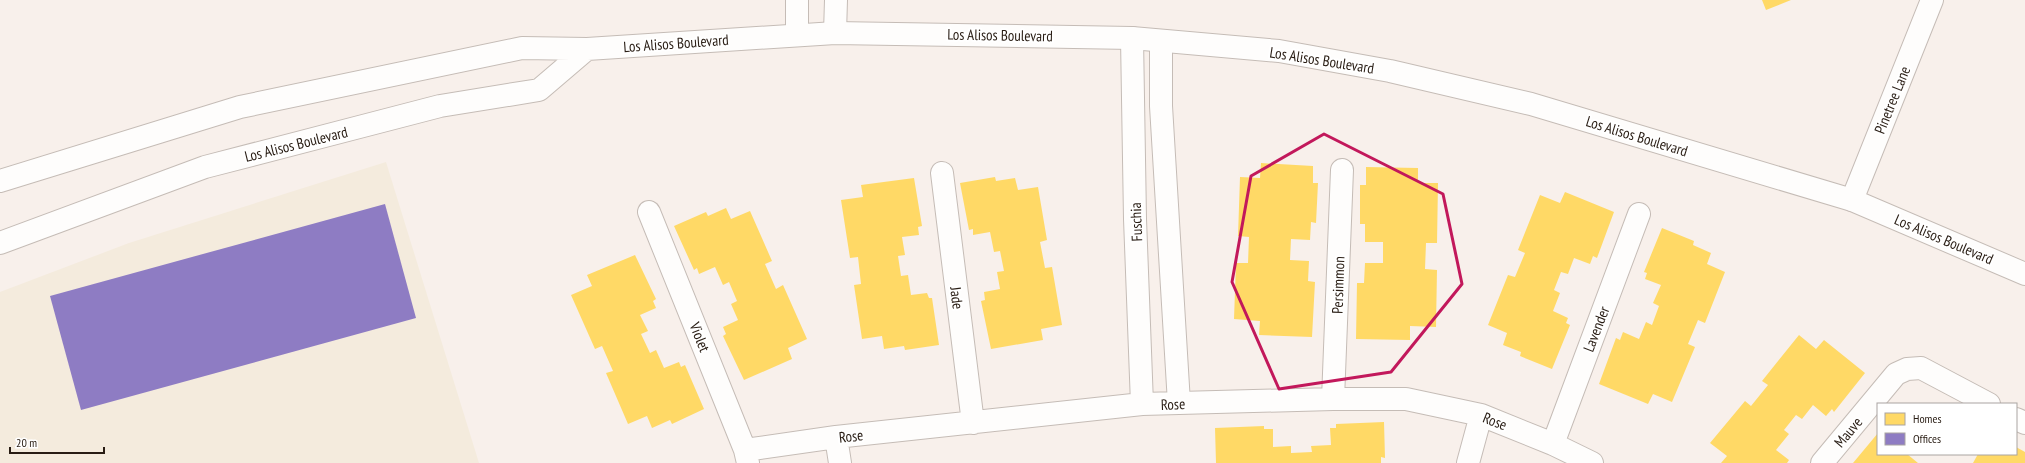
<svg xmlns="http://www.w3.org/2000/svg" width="2025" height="463" font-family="'PT Sans Narrow',sans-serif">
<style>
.commercial{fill:#f4ebdd}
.homes{fill:#ffd966}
.offices{fill:#8e7cc3}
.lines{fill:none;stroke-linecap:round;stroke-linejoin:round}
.minor-casing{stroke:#c5bcb6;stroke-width:24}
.tertiary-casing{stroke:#c5bcb6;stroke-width:24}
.secondary-casing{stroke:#c5bcb6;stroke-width:24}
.minor{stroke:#fefdfc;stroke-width:22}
.tertiary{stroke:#fefdfc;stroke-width:22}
.secondary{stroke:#fefdfc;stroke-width:22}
.marked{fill:none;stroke:#c2185b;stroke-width:3;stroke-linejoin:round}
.labels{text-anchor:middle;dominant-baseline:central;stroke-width:4;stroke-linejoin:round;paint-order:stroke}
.street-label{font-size:15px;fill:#281c13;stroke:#fff}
</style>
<rect width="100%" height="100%" fill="#f8f0eb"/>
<path class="commercial" d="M 386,162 L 479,463 L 0,463 L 0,292 L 129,243 Z"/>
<path class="homes" d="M 1762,0 L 1791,0 L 1766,10 Z
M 1261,163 L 1313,166 L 1313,183 L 1318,183 L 1316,223 L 1311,222 L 1310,240 L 1291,239 L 1290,260 L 1309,261 L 1308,281 L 1315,282 L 1312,337 L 1259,335 L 1260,321 L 1234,319 L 1236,263 L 1248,263 L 1249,237 L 1238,236 L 1240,177 L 1260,178 Z
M 1366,167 L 1418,168 L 1418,183 L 1438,183 L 1437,243 L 1426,243 L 1425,269 L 1437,270 L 1436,327 L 1410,326 L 1410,340 L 1356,339 L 1357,283 L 1364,283 L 1365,263 L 1383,263 L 1383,242 L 1365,242 L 1365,224 L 1360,224 L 1360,185 L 1366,185 Z
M 995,177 L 996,181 L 1015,178 L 1018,190 L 1038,187 L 1047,240 L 1040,242 L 1045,268 L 1052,267 L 1062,325 L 1041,329 L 1043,340 L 991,349 L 981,301 L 985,300 L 984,292 L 1000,289 L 997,272 L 1004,271 L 1000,251 L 994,252 L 990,232 L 973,235 L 973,229 L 969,230 L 960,183 Z
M 914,178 L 922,226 L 918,227 L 919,235 L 902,237 L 905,255 L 898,256 L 901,276 L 908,275 L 911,295 L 927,293 L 929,298 L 932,298 L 939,345 L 905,350 L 904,346 L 884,349 L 882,336 L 862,339 L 854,285 L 861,284 L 858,257 L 850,258 L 841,200 L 863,197 L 861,185 Z
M 1565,192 L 1614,212 L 1597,258 L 1593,256 L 1590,264 L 1574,258 L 1568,274 L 1561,272 L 1554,290 L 1560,293 L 1553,311 L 1568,318 L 1566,323 L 1570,325 L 1552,369 L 1520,356 L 1521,352 L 1503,345 L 1507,333 L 1488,325 L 1508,275 L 1515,277 L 1525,253 L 1518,250 L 1540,195 L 1560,203 Z
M 726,208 L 731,219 L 750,211 L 772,261 L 765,264 L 776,289 L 783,285 L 807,339 L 788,348 L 792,359 L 744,380 L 723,336 L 726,334 L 723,327 L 738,320 L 731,304 L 737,301 L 729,282 L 723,285 L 715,267 L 699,274 L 697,268 L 694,270 L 674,226 L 706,212 L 708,216 Z
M 1662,228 L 1694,241 L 1693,245 L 1711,253 L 1707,264 L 1725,272 L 1705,323 L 1698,320 L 1688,344 L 1695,347 L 1672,402 L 1653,394 L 1648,404 L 1599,384 L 1616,338 L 1620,340 L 1623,332 L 1639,339 L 1646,322 L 1652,325 L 1659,306 L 1653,303 L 1661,285 L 1645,279 L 1647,273 L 1644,272 Z
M 635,255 L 656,299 L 653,301 L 656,308 L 640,315 L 648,331 L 641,334 L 650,353 L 656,350 L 664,368 L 679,362 L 681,367 L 685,365 L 704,409 L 672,424 L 670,420 L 652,428 L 647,416 L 628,424 L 606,373 L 613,371 L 602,346 L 595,349 L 571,295 L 592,286 L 587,275 Z
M 1799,335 L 1816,349 L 1824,340 L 1865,373 L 1834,412 L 1832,409 L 1826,416 L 1813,405 L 1802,419 L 1796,415 L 1784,430 L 1789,434 L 1776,450 L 1789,460 L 1787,463 L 1721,463 L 1727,456 L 1710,443 L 1745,401 L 1751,406 L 1768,385 L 1762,381 Z
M 1384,422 L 1385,458 L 1381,457 L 1381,463 L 1216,463 L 1215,428 L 1264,426 L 1264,429 L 1273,429 L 1273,447 L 1291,446 L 1291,453 L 1312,452 L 1311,446 L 1331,445 L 1330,428 L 1336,428 L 1336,424 Z
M 1878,433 L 1878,454 L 1907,454 L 1918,463 L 1853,463 Z
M 2016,447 L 2025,452 L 2025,463 L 1973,463 L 1978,454 L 2016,454 Z"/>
<path class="offices" d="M 385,204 L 416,318 L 81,410 L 50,296 Z"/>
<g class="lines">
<defs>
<path id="minor" d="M 1132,38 L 1135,219 L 1142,404
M 1161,41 L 1161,106 L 1179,403
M 942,173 L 973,423
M 1852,200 L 1932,0
M 649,212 L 745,450 L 748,463
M 1333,399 L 1342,170
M 2016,419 L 2025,423
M 836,437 L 840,463
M 1553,444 L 1639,214
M 745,450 L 836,437 L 1142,404 L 1333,399 L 1406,399 L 1481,415 L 1553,444 L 1592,463
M 1468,463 L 1481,415
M 1822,463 L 1896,374 L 1907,369 L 1921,368 L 1989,404"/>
<path id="tertiary" d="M 835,33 L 836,0
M 797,35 L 797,0"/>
<path id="secondary" d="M 0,181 L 240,107 L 522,48 L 587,49 L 835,33 L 1132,38 L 1279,51 L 1390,71 L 1531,104 L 1852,200 L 2025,274
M 0,243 L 205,167 L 440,106 L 539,90 L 587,49"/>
</defs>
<use href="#minor" class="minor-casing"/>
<use href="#tertiary" class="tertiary-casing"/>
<use href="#secondary" class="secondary-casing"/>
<use href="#minor" class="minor"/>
<use href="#tertiary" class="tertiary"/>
<use href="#secondary" class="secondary"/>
</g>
<path class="marked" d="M 1324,134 L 1443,194 L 1462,284 L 1391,372 L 1279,389 L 1232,282 L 1251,176 Z"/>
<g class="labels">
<g class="street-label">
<text transform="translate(1000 35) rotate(1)">Los Alisos Boulevard</text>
<text transform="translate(676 43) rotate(-4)">Los Alisos Boulevard</text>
<text transform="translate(1322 60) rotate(9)">Los Alisos Boulevard</text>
<text transform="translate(1892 100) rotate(-68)">Pinetree Lane</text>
<text transform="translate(1637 136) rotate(17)">Los Alisos Boulevard</text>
<text transform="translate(296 144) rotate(-14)">Los Alisos Boulevard</text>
<text transform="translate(1136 222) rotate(-92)">Fuschia</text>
<text transform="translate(1944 239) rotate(23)">Los Alisos Boulevard</text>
<text transform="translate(1338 285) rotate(-88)">Persimmon</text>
<text transform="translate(957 298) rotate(83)">Jade</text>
<text transform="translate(1596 329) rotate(-69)">Lavender</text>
<text transform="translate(700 337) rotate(68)">Violet</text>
<text transform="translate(1173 404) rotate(-2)">Rose</text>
<text transform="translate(1495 421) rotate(21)">Rose</text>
<text transform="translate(1848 432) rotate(-50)">Mauve</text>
<text transform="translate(851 436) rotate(-6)">Rose</text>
</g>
</g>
<rect x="1877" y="403" width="140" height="52" fill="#ffffff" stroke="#a9a4a1"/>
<rect x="1885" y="413" width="20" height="12" fill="#ffd966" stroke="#a9a4a1"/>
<text x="1913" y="423" font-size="12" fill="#281c13">Homes</text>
<rect x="1885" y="433" width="20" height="12" fill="#8e7cc3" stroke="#a9a4a1"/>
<text x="1913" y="443" font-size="12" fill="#281c13">Offices</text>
<path d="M10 447v6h94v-6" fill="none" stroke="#281c13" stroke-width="2"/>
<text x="16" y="447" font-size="12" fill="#281c13" stroke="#ffffff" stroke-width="3" paint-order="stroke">20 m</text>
</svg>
